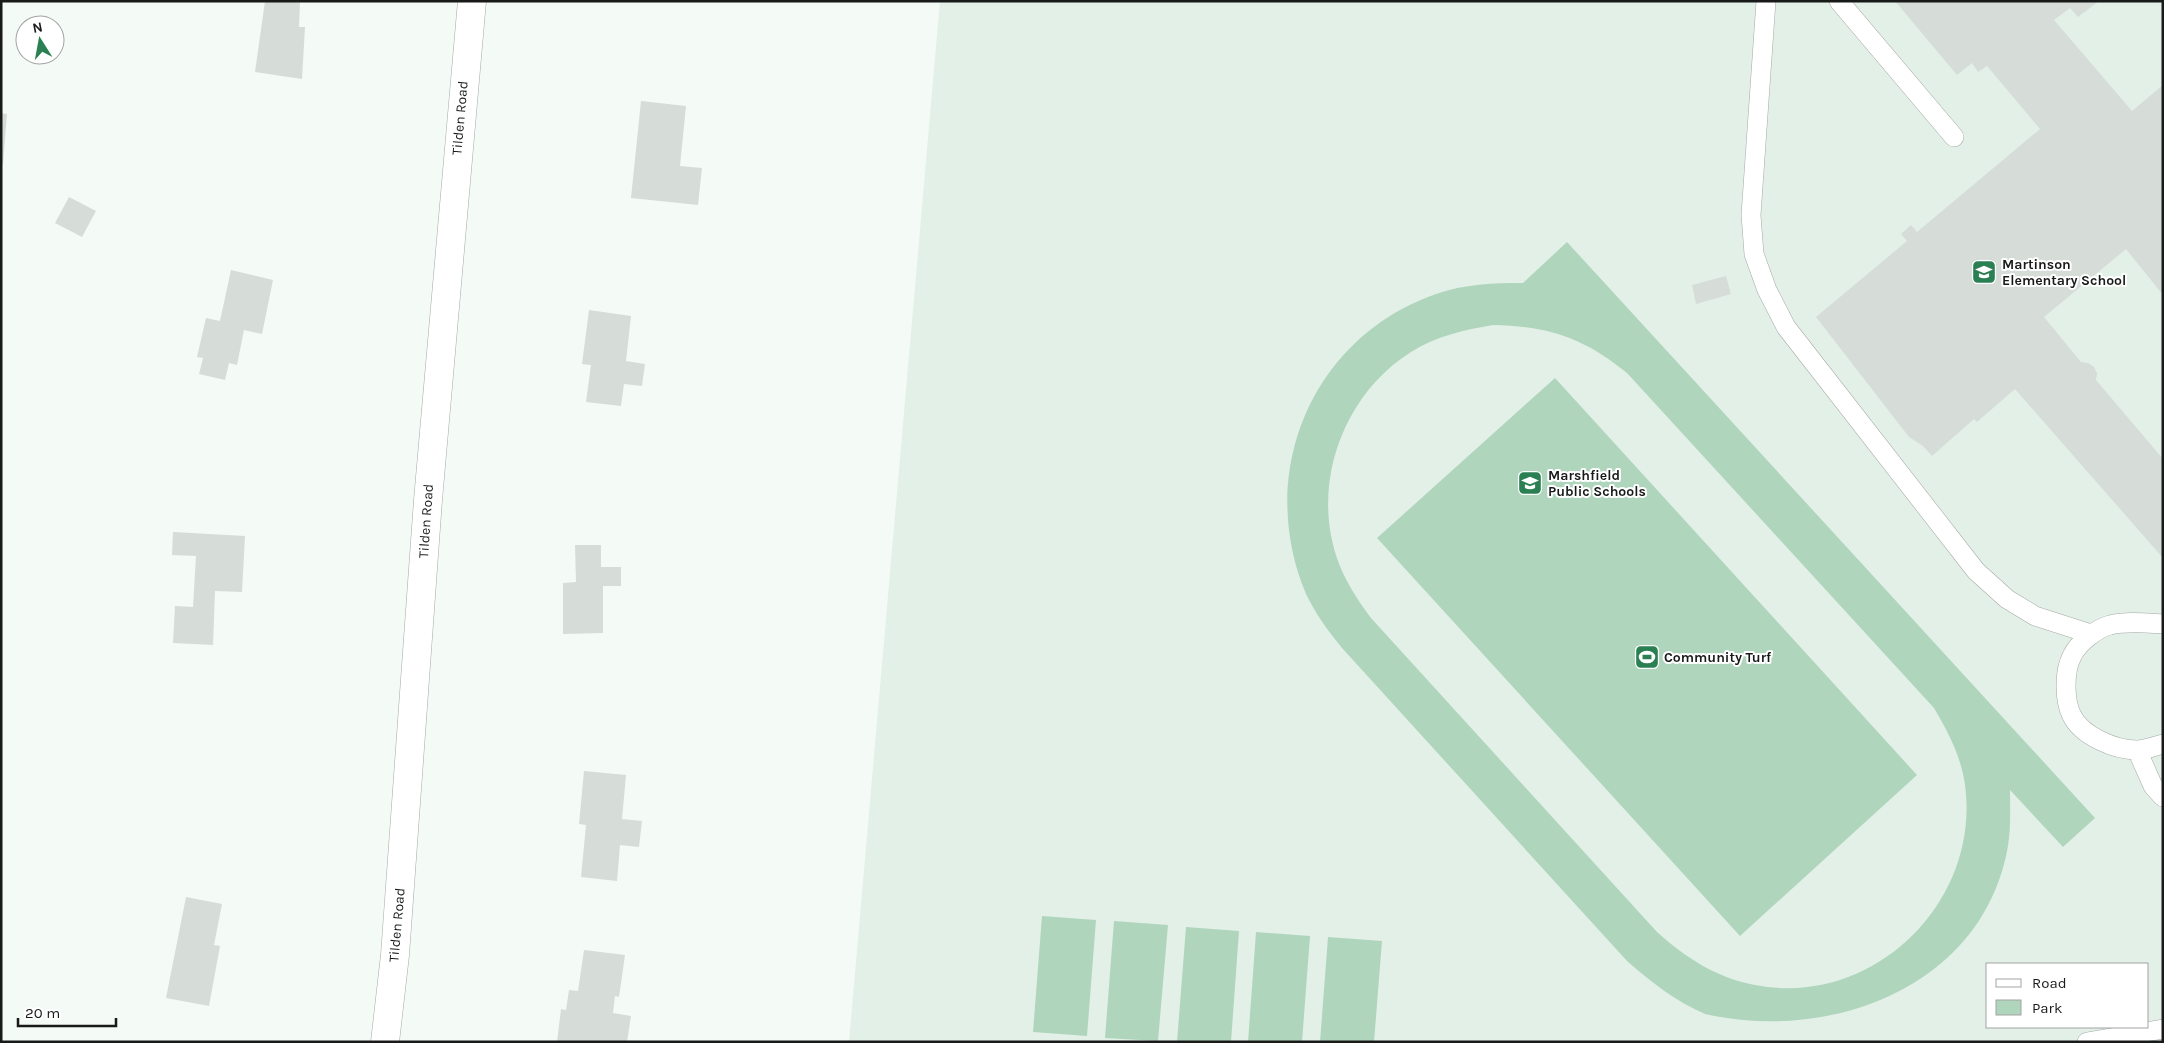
<svg xmlns="http://www.w3.org/2000/svg" width="2164" height="1043" font-family="Karla,sans-serif">
<style>
.built{fill:#e3f0e7;fill-rule:evenodd}
.green{fill:#b0d5bd;fill-rule:evenodd}
.building{fill:#d6dcd8}
.lines{fill:none;stroke-linecap:round;stroke-linejoin:round}
.lane-casing{stroke:#a4a9a5;stroke-width:20}
.street-casing{stroke:#a4a9a5;stroke-width:29}
.lane{stroke:#fff;stroke-width:19}
.street{stroke:#fff;stroke-width:28}
.labels{text-anchor:middle;dominant-baseline:central;stroke-width:4;stroke-linejoin:round;paint-order:stroke}
.street-label{font-size:14px;fill:#181a19;stroke:#fff}
.poi-label{font-size:14px;font-weight:bold;fill:#181a19;stroke:#fff;text-anchor:start}
</style>
<rect width="100%" height="100%" fill="#f4faf6"/>
<path class="built" d="M 940,1 L 2163,1 L 2163,1042 L 849,1042 ZM 1988,964 L 2148,964 L 2148,1027 L 1988,1027 Z"/>
<path class="green" d="M 1567,242 L 2095,818 L 2063,847 L 2010,790 C 2010,809 2011,827 2008,846 C 1984,985 1834,1043 1705,1014 C 1675,1001 1651,982 1627,961 L 1342,648 C 1328,631 1315,613 1306,594 C 1255,473 1312,337 1436,294 C 1464,284 1493,283 1523,283 ZM 1493,325 C 1548,326 1584,338 1627,373 L 1934,708 C 1948,732 1961,756 1965,785 C 1981,902 1873,1008 1755,985 C 1717,978 1686,958 1657,932 L 1371,618 C 1360,603 1351,590 1343,573 C 1307,495 1339,397 1411,352 C 1436,336 1464,330 1493,325 Z
M 1555,378 L 1917,775 L 1740,936 L 1377,538 Z
M 1042,916 L 1096,920 L 1087,1036 L 1033,1032 Z
M 1114,921 L 1168,925 L 1158,1041 L 1105,1038 Z
M 1186,927 L 1239,931 L 1231,1042 L 1177,1042 Z
M 1256,932 L 1310,936 L 1302,1042 L 1248,1042 Z
M 1328,937 L 1382,941 L 1374,1042 L 1320,1042 Z"/>
<path class="building" d="M 265,1 L 300,1 L 299,27 L 305,27 L 302,79 L 255,72 Z
M 1895,1 L 2099,1 L 2078,17 L 2070,8 L 2054,20 L 2132,111 L 2163,85 L 2163,295 L 2126,249 L 2044,317 L 2081,362 L 2088,363 L 2094,367 L 2097,373 L 2096,380 L 2163,459 L 2163,558 L 2015,389 L 1977,422 L 1974,419 L 1932,456 L 1923,446 L 1909,437 L 1816,317 L 1907,241 L 1901,234 L 1911,225 L 1917,232 L 2040,129 L 1987,66 L 1978,72 L 1972,63 L 1957,75 Z
M 641,101 L 686,106 L 680,166 L 702,168 L 698,205 L 631,198 Z
M 1,113 L 7,114 L 3,164 L 1,164 Z
M 69,197 L 96,211 L 82,237 L 55,223 Z
M 231,270 L 273,280 L 262,334 L 244,330 L 237,365 L 229,363 L 225,380 L 199,374 L 203,358 L 197,357 L 206,318 L 220,321 Z
M 1726,276 L 1731,294 L 1696,304 L 1692,285 Z
M 589,310 L 631,316 L 626,361 L 645,364 L 642,386 L 624,384 L 621,406 L 586,402 L 591,365 L 582,364 Z
M 173,532 L 245,536 L 242,592 L 215,591 L 213,645 L 173,643 L 175,606 L 193,607 L 196,556 L 172,555 Z
M 575,545 L 601,545 L 601,567 L 621,567 L 621,586 L 603,586 L 603,633 L 563,634 L 563,583 L 576,582 Z
M 584,771 L 626,775 L 622,819 L 642,821 L 639,847 L 620,845 L 617,881 L 581,877 L 586,825 L 579,824 Z
M 186,897 L 222,904 L 214,945 L 220,946 L 209,1006 L 166,998 Z
M 584,950 L 625,955 L 619,997 L 615,996 L 613,1013 L 631,1016 L 627,1042 L 557,1042 L 561,1009 L 566,1010 L 569,990 L 578,991 Z"/>
<g class="lines">
<defs>
<path id="lane" d="M 1766,1 L 1751,215 L 1754,254 L 1767,290 L 1786,327 L 1976,571 L 2007,599 L 2035,616 L 2091,634
M 1839,1 L 1954,137
M 2163,624 C 2145,623 2127,621 2110,625 C 2096,629 2078,643 2072,656 C 2064,671 2064,700 2072,716 C 2082,736 2115,750 2137,750 C 2145,750 2155,746 2163,744
M 2137,750 L 2153,786 L 2163,797
M 2087,1042 L 2163,1029"/>
<path id="street" d="M 385,1042 L 395,955 L 428,500 L 472,1"/>
</defs>
<use href="#lane" class="lane-casing"/>
<use href="#street" class="street-casing"/>
<use href="#lane" class="lane"/>
<use href="#street" class="street"/>
</g>
<defs>
<symbol id="school-square" viewBox="-11 -11 22 22"><rect x="-9" y="-9" width="18" height="18" rx="4" fill="#2b8053" stroke="#fff"/><path d="M0-5L7-2L0 1L-7-2ZM-4 1L0 2.5L4 1V4Q0 6-4 4Z" fill="#fff"/></symbol>
<symbol id="stadium-square" viewBox="-11 -11 22 22"><rect x="-9" y="-9" width="18" height="18" rx="4" fill="#2b8053" stroke="#fff"/><path d="M0-5a6.5 5 0 1 0 0 10a6.5 5 0 1 0 0-10ZM-3.5-1.8h7v3.6h-7Z" fill="#fff"/></symbol>
</defs>
<g fill-rule="evenodd">
<use href="#school-square" x="1970" y="258" width="28" height="28"/>
<use href="#school-square" x="1516" y="469" width="28" height="28"/>
<use href="#stadium-square" x="1633" y="643" width="28" height="28"/>
</g>
<g class="labels">
<g class="street-label">
<text transform="translate(460 118) rotate(-85)">Tilden Road</text>
<text transform="translate(426 521) rotate(-86)">Tilden Road</text>
<text transform="translate(397 925) rotate(-85)">Tilden Road</text>
</g>
<g class="poi-label">
<text x="2002" y="264">Martinson<tspan x="2002" dy="16">Elementary School</tspan></text>
<text x="1548" y="475">Marshfield<tspan x="1548" dy="16">Public Schools</tspan></text>
<text x="1664" y="657">Community Turf</text>
</g>
</g>
<rect width="2164" height="1043" fill="none" stroke="#181a19" stroke-width="5"/>
<rect x="1986" y="963" width="162" height="65" fill="#ffffff" stroke="#a3a3a3"/>
<rect x="1996" y="979" width="25" height="8" fill="#ffffff" stroke="#a3a3a3"/>
<text x="2032" y="988" font-size="15" fill="#181a19">Road</text>
<rect x="1996" y="1000" width="25" height="15" fill="#b0d5bd" stroke="#a3a3a3"/>
<text x="2032" y="1013" font-size="15" fill="#181a19">Park</text>
<g transform="translate(40 40) rotate(349)"><circle r="24" fill="#ffffff" stroke="#a3a3a3"/>
<path d="M0-4L9 19L0 12L-9 19Z" fill="#2b8053"/>
<text y="-8" font-size="14" font-weight="bold" text-anchor="middle" fill="#181a19">N</text>
</g>
<path d="M18 1018v8h98v-8" fill="none" stroke="#181a19" stroke-width="2.5"/>
<text x="25" y="1018" font-size="15" fill="#181a19" stroke="#ffffff" stroke-width="4" paint-order="stroke">20 m</text>
</svg>
